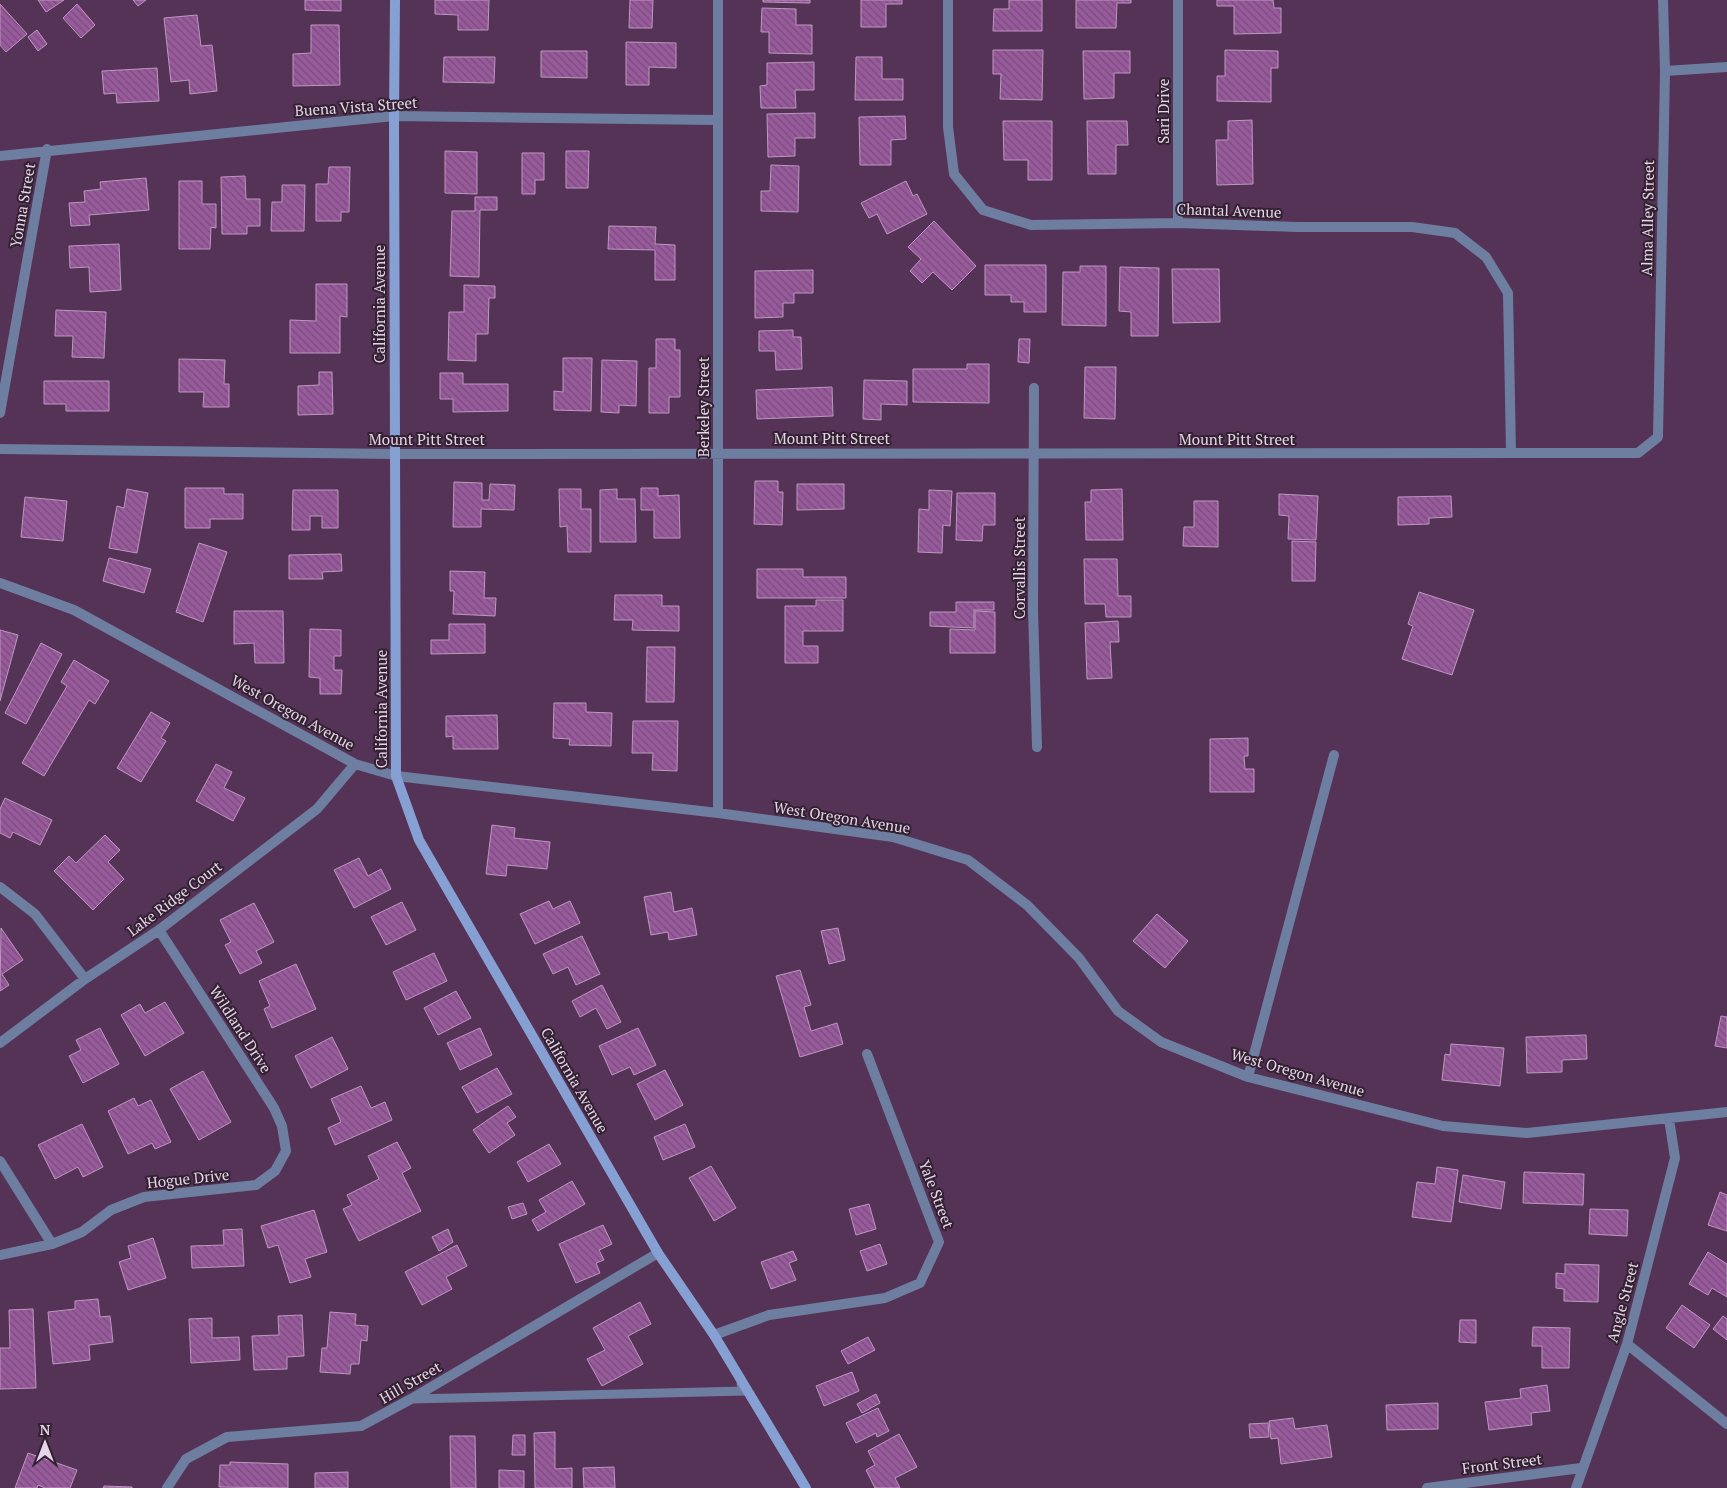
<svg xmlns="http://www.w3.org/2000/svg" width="1727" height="1488" font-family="'PT Serif',serif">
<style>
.building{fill:url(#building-back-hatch);stroke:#be97c0}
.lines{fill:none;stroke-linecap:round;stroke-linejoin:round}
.lane{stroke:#6e7ea0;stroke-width:9}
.street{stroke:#6e7ea0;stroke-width:10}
.secondary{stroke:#87a0d4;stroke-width:10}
.labels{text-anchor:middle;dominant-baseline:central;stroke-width:4;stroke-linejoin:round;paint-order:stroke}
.street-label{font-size:15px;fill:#e8d4e9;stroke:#312131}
</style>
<defs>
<pattern id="building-back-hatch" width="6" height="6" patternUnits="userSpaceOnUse" patternTransform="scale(1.25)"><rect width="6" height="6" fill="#995a9d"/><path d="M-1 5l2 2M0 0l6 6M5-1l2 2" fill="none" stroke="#744e76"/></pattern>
</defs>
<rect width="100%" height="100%" fill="#543356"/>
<path class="building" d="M 38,0 L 64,0 L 46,12 Z
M 133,0 L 146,0 L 138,6 Z
M 305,0 L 341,0 L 341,11 L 305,10 Z
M 435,0 L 489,0 L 488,30 L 458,30 L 458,15 L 435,14 Z
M 630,0 L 653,0 L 652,28 L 629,28 Z
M 763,0 L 810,0 L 810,3 L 763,2 Z
M 861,0 L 902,0 L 902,4 L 886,4 L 886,27 L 861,27 Z
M 1009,0 L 1042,0 L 1042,31 L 993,31 L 994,9 L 1009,9 Z
M 1076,0 L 1131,0 L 1131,3 L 1117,3 L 1116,28 L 1076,28 Z
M 1217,0 L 1273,0 L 1274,8 L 1281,8 L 1281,33 L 1234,34 L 1234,6 L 1217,6 Z
M 0,4 L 27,34 L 6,52 L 0,45 Z
M 77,4 L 95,25 L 81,38 L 63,18 Z
M 762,8 L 796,9 L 796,25 L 812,25 L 812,54 L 769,53 L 769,32 L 761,32 Z
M 197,15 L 201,46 L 212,45 L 217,91 L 190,94 L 189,80 L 171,82 L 164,18 Z
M 311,25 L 339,25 L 340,85 L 293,86 L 293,54 L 311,53 Z
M 37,30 L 47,44 L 38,51 L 28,37 Z
M 626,42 L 676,43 L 676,68 L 649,67 L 649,85 L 626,85 Z
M 993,50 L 1043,50 L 1042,100 L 1000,99 L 1001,74 L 993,74 Z
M 1225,50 L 1278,51 L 1278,68 L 1271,68 L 1271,102 L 1217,101 L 1217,76 L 1225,76 Z
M 541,51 L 587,51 L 587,78 L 541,77 Z
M 1083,51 L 1130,51 L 1130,73 L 1114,73 L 1114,98 L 1084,99 Z
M 444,57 L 495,57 L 494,83 L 443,82 Z
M 856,57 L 882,57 L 882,79 L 903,79 L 903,100 L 855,100 Z
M 814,62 L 814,90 L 795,90 L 796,108 L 761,108 L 760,86 L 767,85 L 767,63 Z
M 157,68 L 159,101 L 117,103 L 116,93 L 104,94 L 102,71 Z
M 815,113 L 815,138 L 795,138 L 795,156 L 768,157 L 767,114 Z
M 905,116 L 906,139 L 891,140 L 891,165 L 860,165 L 859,117 Z
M 1252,120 L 1253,184 L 1217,185 L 1216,140 L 1228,140 L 1228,121 Z
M 1003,121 L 1052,121 L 1052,180 L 1028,180 L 1028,160 L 1004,160 Z
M 1087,121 L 1127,121 L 1128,145 L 1116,145 L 1116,174 L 1088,174 Z
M 445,151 L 477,152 L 477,194 L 445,193 Z
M 566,151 L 589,151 L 588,188 L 566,188 Z
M 522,153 L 544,153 L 544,180 L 535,180 L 535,194 L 522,194 Z
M 771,165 L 799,166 L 798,212 L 761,211 L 761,191 L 770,191 Z
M 329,167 L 350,167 L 349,212 L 341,212 L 341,221 L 316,221 L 316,184 L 328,184 Z
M 245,176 L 246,199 L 260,199 L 260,226 L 247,226 L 247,234 L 222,234 L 221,177 Z
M 146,178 L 149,210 L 89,215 L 90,225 L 71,226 L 69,203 L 85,202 L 84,191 L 101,189 L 100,182 Z
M 179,181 L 202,181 L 202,204 L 216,204 L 216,228 L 211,227 L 210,249 L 179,249 Z
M 906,181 L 913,196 L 917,194 L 927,214 L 887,234 L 877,214 L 869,218 L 861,203 Z
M 282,185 L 305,185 L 304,231 L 271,231 L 272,202 L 282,202 Z
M 475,197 L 497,197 L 497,210 L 480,210 L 479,277 L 450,276 L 452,211 L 475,211 Z
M 934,221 L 976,266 L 952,290 L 933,272 L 922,283 L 910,271 L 921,259 L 908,247 Z
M 609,226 L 656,227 L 655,244 L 675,245 L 675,280 L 655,280 L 655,250 L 608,249 Z
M 119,244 L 121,290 L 90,292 L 89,267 L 70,268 L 69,246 Z
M 985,265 L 1046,265 L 1046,312 L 1024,312 L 1024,302 L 1011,302 L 1011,295 L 985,295 Z
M 1080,266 L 1106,266 L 1106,326 L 1062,325 L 1063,272 L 1080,272 Z
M 1120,267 L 1159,268 L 1158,336 L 1131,336 L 1131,312 L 1119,311 Z
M 1172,269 L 1219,269 L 1220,322 L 1173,323 Z
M 813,270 L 813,293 L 794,293 L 794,303 L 783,303 L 783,317 L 755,318 L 755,271 Z
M 316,284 L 347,284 L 347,317 L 340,316 L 340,353 L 290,353 L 290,320 L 316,321 Z
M 464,285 L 495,286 L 495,298 L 489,298 L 488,334 L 476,334 L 476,361 L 448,360 L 449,312 L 464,312 Z
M 56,310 L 106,312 L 104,358 L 72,357 L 73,336 L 55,336 Z
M 793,330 L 793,337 L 801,337 L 802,369 L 776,370 L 775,351 L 759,351 L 759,331 Z
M 656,339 L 675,339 L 675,350 L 680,350 L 680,397 L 669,397 L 669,413 L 649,413 L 649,368 L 656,368 Z
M 1019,339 L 1030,339 L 1029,363 L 1018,362 Z
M 563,358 L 592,358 L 591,411 L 554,410 L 554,391 L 563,392 Z
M 179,359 L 225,360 L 224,384 L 229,384 L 229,407 L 203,407 L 204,392 L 179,392 Z
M 602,360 L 637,361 L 636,406 L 619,405 L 619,413 L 601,412 Z
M 967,364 L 989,364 L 989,403 L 913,402 L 913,369 L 967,369 Z
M 1085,367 L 1116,367 L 1115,419 L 1084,418 Z
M 319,372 L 332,372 L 333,414 L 298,415 L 298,386 L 319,385 Z
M 440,373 L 463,373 L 463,384 L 508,384 L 508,411 L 453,412 L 453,399 L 440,399 Z
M 864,380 L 907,381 L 907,405 L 881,404 L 881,420 L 863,419 Z
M 44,381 L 109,381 L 109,411 L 66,411 L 66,404 L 44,404 Z
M 832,387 L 833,416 L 757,419 L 756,390 Z
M 755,481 L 778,481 L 778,492 L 783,492 L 782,525 L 754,524 Z
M 454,482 L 482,483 L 482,500 L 489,500 L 490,484 L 515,485 L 514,510 L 481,509 L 481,527 L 453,527 Z
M 797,484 L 844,484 L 844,509 L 797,510 Z
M 185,488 L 224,488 L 224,494 L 243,494 L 243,519 L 210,519 L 210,528 L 185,528 Z
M 641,488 L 658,488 L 658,496 L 679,495 L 680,538 L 654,538 L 654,510 L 641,510 Z
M 127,489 L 148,493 L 137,553 L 109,548 L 117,506 L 124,508 Z
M 559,489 L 581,489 L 581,509 L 591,509 L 591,552 L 568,552 L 567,526 L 560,527 Z
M 617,489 L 617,499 L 635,499 L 636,542 L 600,542 L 600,490 Z
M 1122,489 L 1123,540 L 1086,540 L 1085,502 L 1091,502 L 1091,490 Z
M 293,490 L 338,490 L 338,528 L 322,528 L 322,516 L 310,516 L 310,530 L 292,530 Z
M 929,490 L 952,491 L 950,526 L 943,525 L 942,553 L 918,552 L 919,509 L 929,510 Z
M 957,493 L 995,493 L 995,525 L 983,525 L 982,541 L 956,540 Z
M 1279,494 L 1318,496 L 1316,540 L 1288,539 L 1289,516 L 1279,515 Z
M 1451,496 L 1452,517 L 1429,518 L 1429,524 L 1398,525 L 1398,497 Z
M 25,497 L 67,501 L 63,541 L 21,537 Z
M 1194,501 L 1218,501 L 1218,547 L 1183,546 L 1184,527 L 1194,527 Z
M 1292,541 L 1316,542 L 1315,581 L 1292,581 Z
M 199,543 L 227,552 L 203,622 L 176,612 Z
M 341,554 L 342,571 L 322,572 L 323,579 L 289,579 L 289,555 Z
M 109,558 L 151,569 L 144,593 L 103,581 Z
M 1084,559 L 1117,559 L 1118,596 L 1131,596 L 1131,617 L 1106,617 L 1105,604 L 1085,604 Z
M 757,569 L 803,569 L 803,577 L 846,577 L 846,598 L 757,598 Z
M 450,571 L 485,572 L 484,598 L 496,598 L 495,616 L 453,614 L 454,591 L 450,591 Z
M 1419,592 L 1474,610 L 1452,675 L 1402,659 L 1413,626 L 1408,624 Z
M 615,595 L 662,595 L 662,606 L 679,606 L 679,631 L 632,630 L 633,620 L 614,620 Z
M 816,600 L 843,600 L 843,631 L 803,631 L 803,646 L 818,646 L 818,663 L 785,663 L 785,606 L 816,606 Z
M 956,602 L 994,602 L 994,610 L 974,610 L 974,628 L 930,626 L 930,612 L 956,612 Z
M 234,611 L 283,611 L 284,663 L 255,663 L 254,643 L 234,644 Z
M 975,611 L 995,612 L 995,653 L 950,653 L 950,629 L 975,630 Z
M 1118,621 L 1119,642 L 1110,642 L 1112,678 L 1087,679 L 1085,623 Z
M 449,624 L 485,624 L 485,653 L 431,654 L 431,640 L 449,640 Z
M 310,629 L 341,630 L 341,656 L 334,656 L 334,670 L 342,670 L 341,694 L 320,694 L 320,678 L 309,677 Z
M 0,630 L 18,635 L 0,701 Z
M 41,643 L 62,654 L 26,724 L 5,713 Z
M 647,647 L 675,647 L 674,702 L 646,702 Z
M 74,660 L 109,681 L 95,704 L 89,700 L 44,776 L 22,763 L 67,686 L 61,682 Z
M 554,703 L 586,703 L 586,712 L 612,713 L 611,746 L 569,745 L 570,739 L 553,738 Z
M 151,712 L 170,723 L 161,738 L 166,741 L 141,782 L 117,768 Z
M 497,715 L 498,749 L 453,749 L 453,736 L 446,737 L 446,716 Z
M 633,721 L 678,721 L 677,771 L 652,770 L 653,753 L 632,753 Z
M 1248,738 L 1248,756 L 1244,756 L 1245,769 L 1254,769 L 1254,792 L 1210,792 L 1210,739 Z
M 216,764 L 232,772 L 224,788 L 245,798 L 233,821 L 196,801 Z
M 5,798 L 52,820 L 40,845 L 13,832 L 10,838 L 0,833 L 0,809 Z
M 492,825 L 515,828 L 514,838 L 550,842 L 547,869 L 507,865 L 506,876 L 486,874 Z
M 105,835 L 120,850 L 108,862 L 124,879 L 93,910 L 54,871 L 69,856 L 76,863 Z
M 359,858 L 368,876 L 381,869 L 391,889 L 354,908 L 334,870 Z
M 671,892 L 674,912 L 692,908 L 697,935 L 669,940 L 668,932 L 651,935 L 644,897 Z
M 549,901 L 553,909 L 570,901 L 580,923 L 535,944 L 520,914 Z
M 402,902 L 416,930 L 386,945 L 371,917 Z
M 254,903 L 274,942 L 256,951 L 262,963 L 240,974 L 225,945 L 231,942 L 220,920 Z
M 1157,914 L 1188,941 L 1165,968 L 1133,941 Z
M 1,928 L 23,960 L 2,974 L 9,985 L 0,991 Z
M 838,928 L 845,960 L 829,964 L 821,931 Z
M 582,936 L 600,974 L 576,985 L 568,967 L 553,974 L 543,954 Z
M 434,953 L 447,981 L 406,1000 L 393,972 Z
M 296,964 L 316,1009 L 272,1028 L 264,1009 L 270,1006 L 259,981 Z
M 800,970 L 811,1005 L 804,1007 L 811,1031 L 837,1023 L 843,1044 L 800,1057 L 776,976 Z
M 602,985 L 621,1022 L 607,1029 L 596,1008 L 580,1017 L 572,1001 Z
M 456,991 L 471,1018 L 438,1035 L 424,1008 Z
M 165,1002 L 184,1033 L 145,1056 L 121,1015 L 140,1004 L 145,1013 Z
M 1721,1016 L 1727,1017 L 1727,1048 L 1715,1046 Z
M 100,1028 L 119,1064 L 83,1083 L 69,1056 L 81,1050 L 76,1040 Z
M 480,1028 L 492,1055 L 460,1070 L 447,1043 Z
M 638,1028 L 656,1065 L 634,1075 L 630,1067 L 612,1075 L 599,1046 Z
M 1586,1035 L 1587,1059 L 1562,1060 L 1562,1072 L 1527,1073 L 1526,1037 Z
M 332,1037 L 348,1069 L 311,1088 L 295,1056 Z
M 1451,1044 L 1504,1048 L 1500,1086 L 1442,1080 L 1445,1054 L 1450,1055 Z
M 497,1068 L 512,1094 L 477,1113 L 462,1087 Z
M 665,1070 L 683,1105 L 655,1120 L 637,1084 Z
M 203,1071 L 231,1122 L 199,1140 L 170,1089 Z
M 361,1086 L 371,1108 L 385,1102 L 392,1120 L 335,1145 L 328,1128 L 341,1122 L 331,1099 Z
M 134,1098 L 138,1106 L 151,1100 L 171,1142 L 155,1149 L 152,1143 L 128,1154 L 108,1111 Z
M 508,1106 L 516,1117 L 507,1123 L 515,1135 L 489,1153 L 473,1130 Z
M 82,1124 L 103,1167 L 83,1177 L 78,1167 L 55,1179 L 38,1145 Z
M 685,1124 L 695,1147 L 663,1160 L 654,1137 Z
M 397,1142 L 411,1168 L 402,1173 L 421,1211 L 359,1241 L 343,1209 L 352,1205 L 347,1195 L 379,1179 L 368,1156 Z
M 549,1144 L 561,1164 L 528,1182 L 517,1162 Z
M 711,1166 L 736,1208 L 714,1221 L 689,1178 Z
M 1437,1167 L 1458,1170 L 1451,1222 L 1412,1217 L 1417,1182 L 1435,1184 Z
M 1524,1172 L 1584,1174 L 1583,1205 L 1523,1203 Z
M 1463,1175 L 1505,1182 L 1501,1209 L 1459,1202 Z
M 572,1181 L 585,1204 L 538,1231 L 532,1220 L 546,1212 L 539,1200 Z
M 1720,1192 L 1727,1195 L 1727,1231 L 1708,1225 Z
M 523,1203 L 527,1214 L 512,1219 L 508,1207 Z
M 869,1204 L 876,1229 L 856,1235 L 849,1209 Z
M 1590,1209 L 1628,1210 L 1627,1236 L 1589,1234 Z
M 314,1210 L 327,1252 L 305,1259 L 311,1277 L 290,1283 L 278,1245 L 268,1248 L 261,1226 Z
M 603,1225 L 612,1244 L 599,1250 L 604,1260 L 596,1263 L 600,1273 L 576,1283 L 559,1244 Z
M 242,1229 L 244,1266 L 192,1268 L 191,1246 L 224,1245 L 223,1230 Z
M 448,1229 L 453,1242 L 439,1251 L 432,1237 Z
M 153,1238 L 166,1278 L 128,1290 L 119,1262 L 131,1258 L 128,1246 Z
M 880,1244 L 887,1264 L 867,1271 L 860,1251 Z
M 457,1245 L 467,1266 L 446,1277 L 452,1289 L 422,1305 L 405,1272 Z
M 793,1251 L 797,1260 L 789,1263 L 796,1280 L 771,1289 L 761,1262 Z
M 1708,1252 L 1727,1264 L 1727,1297 L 1712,1288 L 1708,1295 L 1689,1284 Z
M 1565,1264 L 1599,1265 L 1598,1302 L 1564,1301 L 1564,1289 L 1556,1288 L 1556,1273 L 1565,1274 Z
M 98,1299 L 100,1317 L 110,1316 L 113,1342 L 89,1345 L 90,1360 L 53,1364 L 48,1312 L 75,1309 L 75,1301 Z
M 640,1302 L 651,1324 L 628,1336 L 643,1364 L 602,1386 L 587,1359 L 605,1350 L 593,1328 Z
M 1682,1305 L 1710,1325 L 1694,1348 L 1666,1328 Z
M 33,1309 L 36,1388 L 0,1389 L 0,1348 L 10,1348 L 9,1310 Z
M 330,1312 L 356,1314 L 355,1325 L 368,1326 L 367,1341 L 361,1340 L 359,1364 L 351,1364 L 350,1374 L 320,1372 L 322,1348 L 327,1348 Z
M 302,1315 L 304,1356 L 287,1357 L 287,1369 L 254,1370 L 252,1336 L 279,1335 L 278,1316 Z
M 1723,1316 L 1727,1319 L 1727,1340 L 1713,1329 Z
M 212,1318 L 212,1338 L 239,1337 L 240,1360 L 191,1363 L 189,1319 Z
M 1460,1320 L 1476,1320 L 1476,1343 L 1459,1342 Z
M 1533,1327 L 1570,1328 L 1569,1368 L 1542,1368 L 1542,1346 L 1532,1346 Z
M 868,1337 L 875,1350 L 848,1364 L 841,1351 Z
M 852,1372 L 859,1391 L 824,1406 L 816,1386 Z
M 1547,1385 L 1550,1411 L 1531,1413 L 1532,1425 L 1489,1430 L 1485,1402 L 1521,1398 L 1520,1389 Z
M 876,1394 L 880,1403 L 862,1413 L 857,1404 Z
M 1438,1403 L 1438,1429 L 1387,1430 L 1386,1405 Z
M 878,1408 L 889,1431 L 877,1437 L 876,1433 L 856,1443 L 846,1423 Z
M 1293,1418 L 1295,1429 L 1327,1425 L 1332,1457 L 1281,1464 L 1278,1438 L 1271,1439 L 1269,1421 Z
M 1268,1423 L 1269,1437 L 1250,1438 L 1249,1424 Z
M 555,1432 L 555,1469 L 572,1468 L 572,1488 L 535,1488 L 534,1433 Z
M 899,1434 L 917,1467 L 895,1478 L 900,1488 L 875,1488 L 866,1470 L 875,1465 L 868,1451 Z
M 513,1435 L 525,1435 L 525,1455 L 512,1455 Z
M 450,1436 L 475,1436 L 476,1488 L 451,1488 Z
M 28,1453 L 77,1470 L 70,1488 L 45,1488 L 38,1485 L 37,1488 L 15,1488 Z
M 230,1462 L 288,1464 L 288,1488 L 219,1487 L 220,1465 L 230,1465 Z
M 614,1467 L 615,1488 L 584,1488 L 583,1468 Z
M 499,1470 L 524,1471 L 524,1488 L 499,1488 Z
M 348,1472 L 348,1488 L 315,1488 L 315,1473 Z
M 104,1486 L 132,1487 L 132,1488 L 103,1488 Z"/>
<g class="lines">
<path class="lane" d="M 411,1399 L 745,1391 L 741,1384"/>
<path class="street" d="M 718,0 L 718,813
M 948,0 L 948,127 L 954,174 L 983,210 L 1031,225 L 1178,223 L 1297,227 L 1412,227 L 1455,233 L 1486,257 L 1508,293 L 1511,453
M 1178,0 L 1178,223
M 1665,71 L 1727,67
M 0,156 L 394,116 L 717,120
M 1034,388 L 1033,610 L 1037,747
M 0,413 L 47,149
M 0,449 L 394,454 L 1638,453 L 1658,437 L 1665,71 L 1663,0
M 0,583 L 74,610 L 355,764 L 396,776 L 718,813 L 893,837 L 968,860 L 1027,905 L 1079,958 L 1118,1011 L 1161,1042 L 1248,1077 L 1443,1126 L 1527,1133 L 1727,1112
M 0,887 L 35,914 L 85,979
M 0,1043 L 85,979 L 159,930 L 317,809 L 355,764
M 1248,1077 L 1334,755
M 0,1161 L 52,1244
M 0,1255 L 52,1244 L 82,1232 L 111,1210 L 144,1197 L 256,1185 L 275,1171 L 286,1151 L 282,1126 L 274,1108 L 159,930
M 714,1335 L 769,1315 L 885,1298 L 920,1283 L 939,1242 L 867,1054
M 1627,1344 L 1727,1424
M 167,1488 L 186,1459 L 227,1437 L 361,1426 L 411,1399 L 658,1253
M 1427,1488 L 1581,1468
M 1576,1488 L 1627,1344 L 1675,1158 L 1669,1119"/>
<path class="secondary" d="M 395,0 L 394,116 L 396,776 L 419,840 L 658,1253 L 714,1335 L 806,1488"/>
</g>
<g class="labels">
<g class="street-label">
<text transform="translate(356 106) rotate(-4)">Buena Vista Street</text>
<text transform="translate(1163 111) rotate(-90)">Sari Drive</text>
<text transform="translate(22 205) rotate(-80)">Yonna Street</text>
<text transform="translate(1229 210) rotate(2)">Chantal Avenue</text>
<text transform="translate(1647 218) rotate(-89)">Alma Alley Street</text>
<text transform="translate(379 304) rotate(-90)">California Avenue</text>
<text transform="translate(703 407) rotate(-90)">Berkeley Street</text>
<text x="832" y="438">Mount Pitt Street</text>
<text x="427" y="439">Mount Pitt Street</text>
<text x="1237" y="439">Mount Pitt Street</text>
<text transform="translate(1019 568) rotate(-90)">Corvallis Street</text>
<text transform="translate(381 709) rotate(-90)">California Avenue</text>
<text transform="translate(293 712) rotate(29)">West Oregon Avenue</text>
<text transform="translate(842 817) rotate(9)">West Oregon Avenue</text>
<text transform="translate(174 898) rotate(-37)">Lake Ridge Court</text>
<text transform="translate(241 1029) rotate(57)">Wildland Drive</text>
<text transform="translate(1298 1072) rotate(16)">West Oregon Avenue</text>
<text transform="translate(575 1080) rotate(60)">California Avenue</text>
<text transform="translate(188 1178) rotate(-6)">Hogue Drive</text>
<text transform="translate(937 1194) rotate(69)">Yale Street</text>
<text transform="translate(1622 1302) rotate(-75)">Angle Street</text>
<text transform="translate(410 1382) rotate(-30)">Hill Street</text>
<text transform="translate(1502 1463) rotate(-7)">Front Street</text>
</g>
</g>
<g transform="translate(45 1443)" stroke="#312131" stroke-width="4" paint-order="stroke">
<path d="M0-4L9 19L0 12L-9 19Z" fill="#e8d4e9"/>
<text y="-8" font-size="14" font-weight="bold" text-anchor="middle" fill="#e8d4e9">N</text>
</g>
</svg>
